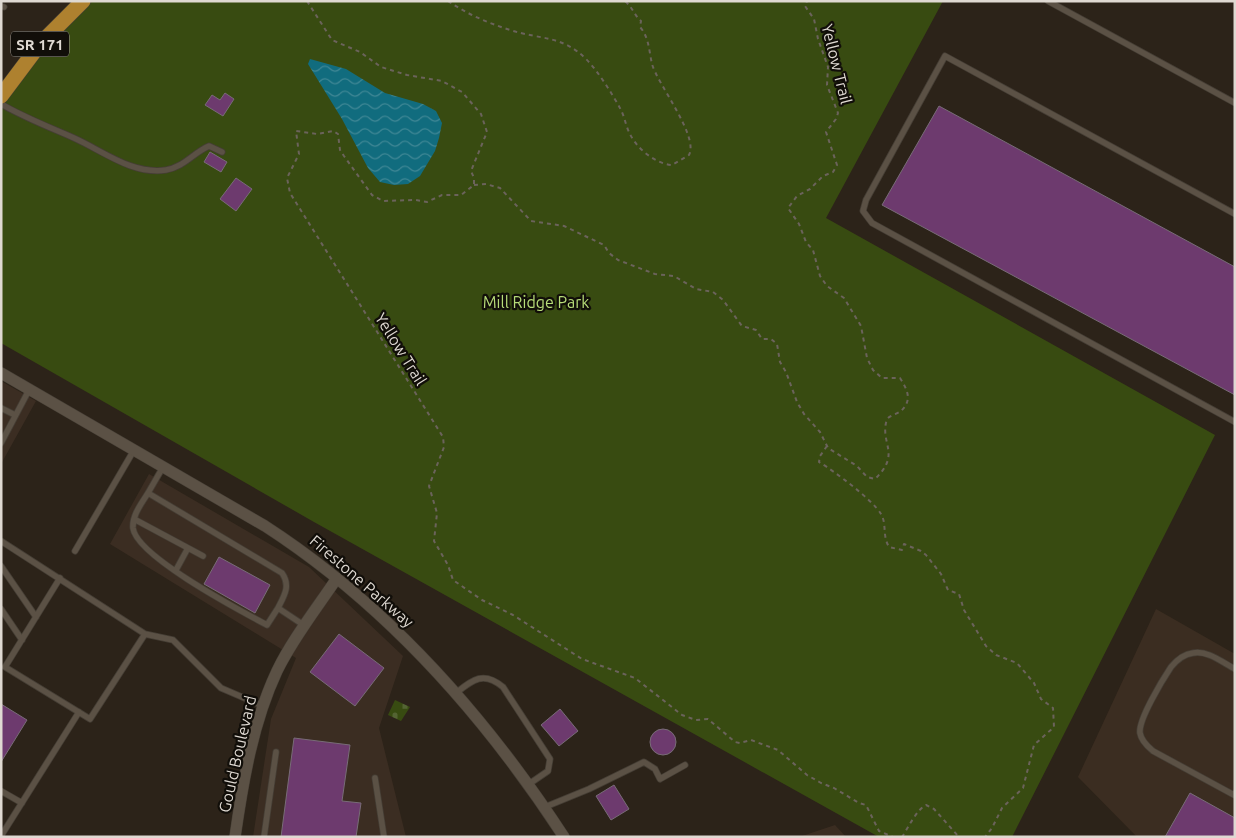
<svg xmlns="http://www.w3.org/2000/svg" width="1236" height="838" font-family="Ubuntu,sans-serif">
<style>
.commercial{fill:#3b2d22}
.industrial{fill:#3b2d21}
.green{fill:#384b11}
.cemetery{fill:url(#cemetery-stones)}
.water{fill:url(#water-waves)}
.building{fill:#6d3a6e;stroke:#786c77}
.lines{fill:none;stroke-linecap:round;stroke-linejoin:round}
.lane-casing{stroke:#453e35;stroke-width:7}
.street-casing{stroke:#453e35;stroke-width:12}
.primary-casing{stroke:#453e35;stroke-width:16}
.path{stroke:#6b635b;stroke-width:2;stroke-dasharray:4 4;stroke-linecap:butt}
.lane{stroke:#5b5145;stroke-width:5.5}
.street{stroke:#5b5145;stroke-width:11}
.primary{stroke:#ae812f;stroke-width:15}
.labels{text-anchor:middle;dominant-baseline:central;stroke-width:4.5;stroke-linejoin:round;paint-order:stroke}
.shield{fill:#110e09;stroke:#a19c96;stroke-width:1}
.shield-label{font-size:15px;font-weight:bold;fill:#dfd9d2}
.street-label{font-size:16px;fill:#dfd9d2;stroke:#110e09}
.park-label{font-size:16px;fill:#b7dc79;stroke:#110e09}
</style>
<defs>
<pattern id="cemetery-stones" width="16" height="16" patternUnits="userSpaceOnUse" patternTransform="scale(1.25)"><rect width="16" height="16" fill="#384b11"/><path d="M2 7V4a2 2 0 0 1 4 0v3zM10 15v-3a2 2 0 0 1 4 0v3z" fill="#546433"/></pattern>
<pattern id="water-waves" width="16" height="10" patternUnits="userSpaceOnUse" patternTransform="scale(1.25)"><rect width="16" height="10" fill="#116c7e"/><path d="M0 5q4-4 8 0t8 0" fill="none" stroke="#3f8795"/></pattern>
</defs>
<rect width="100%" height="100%" fill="#2c2319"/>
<path class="commercial" d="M 1,381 L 36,401 L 1,464 Z
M 149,474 L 309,567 L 403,656 L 379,728 L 406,837 L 253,837 L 271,719 L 296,658 L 110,544 Z"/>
<path class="industrial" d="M 1156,609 L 1235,654 L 1235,837 L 1137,837 L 1078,777 Z
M 835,825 L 846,837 L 799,837 Z"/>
<path class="green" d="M 92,1 L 943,1 L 826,218 L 1215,435 L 1012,837 L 879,837 L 314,522 L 1,343 L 1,109 L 32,63 Z"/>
<path class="cemetery" d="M 395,700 L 410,707 L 401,721 L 388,715 Z"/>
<path class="water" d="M 310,59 L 346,69 L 385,93 L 423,104 L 436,111 L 442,123 L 439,138 L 435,151 L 420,176 L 408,184 L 394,185 L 380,182 L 368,168 L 342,119 L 308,64 Z"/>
<path class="building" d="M 225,93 L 234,99 L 223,116 L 205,105 L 212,95 L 220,100 Z
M 939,106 L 1235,267 L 1235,395 L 882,205 Z
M 210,152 L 227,162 L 221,172 L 204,162 Z
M 236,178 L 252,189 L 236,211 L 220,199 Z
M 219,557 L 270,585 L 255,613 L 204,584 Z
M 339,634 L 384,668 L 355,706 L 310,672 Z
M 1,704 L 27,720 L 1,762 Z
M 560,709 L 578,731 L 559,746 L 541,725 Z
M650 742a13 13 0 1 1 26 0a13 13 0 1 1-26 0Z
M 294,738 L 350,745 L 342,801 L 361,803 L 356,837 L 281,837 Z
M 614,785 L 629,809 L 611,820 L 596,796 Z
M 1190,793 L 1235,818 L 1235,837 L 1165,837 Z"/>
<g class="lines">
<defs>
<path id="lane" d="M 1048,1 L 1235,103
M 1,6 L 4,7
M 1,104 C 25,118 49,127 74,138 C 103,151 132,175 166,170 C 184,167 193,153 209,146 L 222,152
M 1235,214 L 945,56 L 866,200 L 863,211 L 872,223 L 1235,422
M 1,408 L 15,415
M 1,443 L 29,390
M 163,467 L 148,493 L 282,573 C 291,586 284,596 278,608 L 305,626
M 148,493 C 142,503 132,515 133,528 C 136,556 241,611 267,625 L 278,608
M 134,519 L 203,556
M 1,541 L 145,634 L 173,640 L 221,688 L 263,706
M 75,551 L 134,450
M 1,566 L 36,617
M 176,570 L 188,548
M 60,578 L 5,667 L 90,719 L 145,634
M 1,609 L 22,640
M 1235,669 C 1222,662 1207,650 1193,653 C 1184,654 1176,661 1171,667 C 1163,679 1138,720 1140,733 C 1141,740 1147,746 1153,751 L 1234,795 L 1235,793
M 456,693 C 473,679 484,671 503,687 L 550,759 L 548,771 L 529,784
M 375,778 L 384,837
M 1,791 L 22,803
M 545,807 L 589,789 L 644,762 L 655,769 L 660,779 L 685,765
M 1,836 L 79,712
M 264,837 L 276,752"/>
<path id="street" d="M 1,373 L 265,526 C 387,605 485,716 564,837
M 235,837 C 243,781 253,722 277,671 C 293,638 317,608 337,578"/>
<path id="primary" d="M 1,96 L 40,44 L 83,1"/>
</defs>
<use href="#lane" class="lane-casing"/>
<use href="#street" class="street-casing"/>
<use href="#primary" class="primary-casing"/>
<path class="path" d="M 307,1 L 332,40 L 360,52 L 381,67 L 407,75 L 442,81 L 462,92 L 481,114 L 487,132 L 471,171 L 474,178 L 474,185 L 461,195 L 442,195 L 427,202 L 416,200 L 383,201 L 372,195 L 344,156 L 340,150 L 338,134 L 333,131 L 317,134 L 296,131 L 299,154 L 287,178 L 290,193 L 443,437 L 444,447 L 429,486 L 437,513 L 434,541 L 448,565 L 453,580 L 482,600 L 513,615 L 582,659 L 635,678 L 682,715 L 696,720 L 708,719 L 735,742 L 740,743 L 751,740 L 778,750 L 807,775 L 821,783 L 834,788 L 859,803 L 866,805 L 879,831 L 893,837
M 448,1 C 467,14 488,23 510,30 C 541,40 562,35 586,59 C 598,71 613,95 621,110 C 625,118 626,127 630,134 C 637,149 656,164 672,165 L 689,155 C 699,136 658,85 652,64 C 649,51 649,37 640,27 L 641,21 C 634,15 633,8 625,1
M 474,185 L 486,184 L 500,188 L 531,221 L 564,226 L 604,245 L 609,253 L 618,260 L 655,274 L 674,276 L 696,289 L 713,292 L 723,300 L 742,326 L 756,330 L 762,339 L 771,339 L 777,344 L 780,362 L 786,372 L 797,402 L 804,414 L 820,432 L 828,448 L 857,466 L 867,477 L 875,479 C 902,453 879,444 887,419 C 891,415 897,414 901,411 C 913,400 907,389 900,378 L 882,378 L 873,370 L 867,358 L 861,326 L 844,298 L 827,286 L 820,276 L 813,250 L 806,242 L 799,224 L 788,208 L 797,196 L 810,189 L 823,176 L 833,172 L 837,165 L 826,132 L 836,119 L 838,113 L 827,85 L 828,67 L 818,39 L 814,19 L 805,6 L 807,1
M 827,446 L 820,456 L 819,462 C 834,471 873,500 881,514 C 887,524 882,535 889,547 L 902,550 L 904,544 L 921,551 L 926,555 L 941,574 L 948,590 L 959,594 L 964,610 L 986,646 L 996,655 L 1017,663 L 1034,683 L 1041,699 L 1053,708 L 1054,727 L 1034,745 L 1023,788 L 1002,808 L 992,828 L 985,837
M 902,837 C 908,828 917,809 926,805 L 934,809 L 959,837"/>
<use href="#lane" class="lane"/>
<use href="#street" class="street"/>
<use href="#primary" class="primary"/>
</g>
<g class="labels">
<rect class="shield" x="11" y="31.5" width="58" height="25" rx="4"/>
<g class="shield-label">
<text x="40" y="44">SR 171</text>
</g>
<g class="street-label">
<text transform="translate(837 64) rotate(76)">Yellow Trail</text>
<text transform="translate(401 349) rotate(58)">Yellow Trail</text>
<text transform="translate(362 581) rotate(41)">Firestone Parkway</text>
<text transform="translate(237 754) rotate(-77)">Gould Boulevard</text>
</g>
<g class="park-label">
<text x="536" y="302">Mill Ridge Park</text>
</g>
</g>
<rect width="1236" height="838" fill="none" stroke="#dfd9d2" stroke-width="5"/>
</svg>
